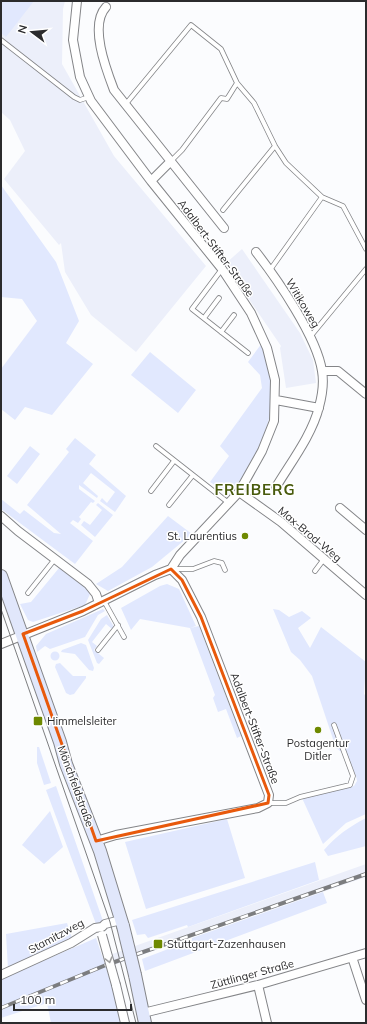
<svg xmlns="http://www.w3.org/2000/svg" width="367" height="1024" font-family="Mulish,sans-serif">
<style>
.built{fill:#eceffa}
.green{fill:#e1e8fe}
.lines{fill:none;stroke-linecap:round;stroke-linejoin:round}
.service-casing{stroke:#848588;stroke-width:5.5}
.minor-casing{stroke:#848588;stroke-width:10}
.secondary-casing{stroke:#848588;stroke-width:14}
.service{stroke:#fff;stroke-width:4}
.minor{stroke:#fff;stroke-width:8}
.secondary{stroke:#e1e7fb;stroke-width:12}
.tram{stroke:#7c7d7f;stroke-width:1}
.rail-casing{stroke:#7c7d7f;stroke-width:4}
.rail{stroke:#fff;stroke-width:2.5;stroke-dasharray:8;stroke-linecap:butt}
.minor-bridge-casing{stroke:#848588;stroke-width:10;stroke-linecap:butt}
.secondary-bridge-casing{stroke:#848588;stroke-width:14;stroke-linecap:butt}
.minor-bridge{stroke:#fff;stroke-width:8}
.secondary-bridge{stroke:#e1e7fb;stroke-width:12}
.oneway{stroke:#a0a0a0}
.marked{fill:none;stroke:#e8590c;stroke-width:3;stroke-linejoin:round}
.poi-dot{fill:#6e8900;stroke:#fff;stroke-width:1.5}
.labels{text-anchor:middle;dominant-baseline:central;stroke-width:3;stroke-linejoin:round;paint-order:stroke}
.street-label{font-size:11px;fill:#2b2b2d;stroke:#fff}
.poi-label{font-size:11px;fill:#2b2b2d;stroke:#fff;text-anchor:start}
.district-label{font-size:15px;font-weight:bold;letter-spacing:1px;fill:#485a0c;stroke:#fff}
</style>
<rect width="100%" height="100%" fill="#fbfcfe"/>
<path class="built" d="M 1,1 L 65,1 L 63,9 L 62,64 L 114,156 L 206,266 L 136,352 L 91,315 L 65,272 L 61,243 L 59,245 L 4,179 L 25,151 L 10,120 L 1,112 Z
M 242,249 L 300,333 L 313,360 L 316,383 L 286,388 L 280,348 L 281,346 L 225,264 Z
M 366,864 L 366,877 L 191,937 L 65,983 L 1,999 L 43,980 L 104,957 Z"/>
<path class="green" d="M 1,1 L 34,1 L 6,37 L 1,33 Z
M 1,185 L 56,262 L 79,321 L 66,343 L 93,364 L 52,415 L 25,407 L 15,420 L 1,409 L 1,369 L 37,321 L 22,299 L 1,297 Z
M 262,343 C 265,356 271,371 272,385 C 275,427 252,461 231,495 L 210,482 L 229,456 L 220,446 L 262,388 L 260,375 L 248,362 Z
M 150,352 L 196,390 L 178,413 L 131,375 Z
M 75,438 L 96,455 L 89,464 L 126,496 L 115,512 L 100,501 L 102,498 L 107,503 L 115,492 L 91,473 L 83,483 L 98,496 L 97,498 L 79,485 L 79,489 L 95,501 L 93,503 L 91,502 L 79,517 L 81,519 L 78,523 L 73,520 L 70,523 L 93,541 L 75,564 L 1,509 L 1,499 L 20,514 L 24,510 L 54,533 L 61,534 L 27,505 L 69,452 L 66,449 Z
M 30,446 L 40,454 L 17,484 L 7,476 Z
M 98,503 L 113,515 L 95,537 L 81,525 L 84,521 L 90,525 L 102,510 L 96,505 Z
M 168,516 L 192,534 L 152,567 L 108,591 L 96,584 L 122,567 Z
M 59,568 L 86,588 L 90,594 L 85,605 L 33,622 L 28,620 L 20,604 L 31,602 Z
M 167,584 L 179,589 L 196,626 L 190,628 L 140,619 L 131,630 L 121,608 L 160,586 Z
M 103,609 L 105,611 L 98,615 L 85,637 L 50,649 L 45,646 L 37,652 L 36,646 L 46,634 Z
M 273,609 L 279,610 L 289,617 L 302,611 L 311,618 L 298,628 L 310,648 L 321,627 L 366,662 L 364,694 L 366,696 L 366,814 L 346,823 L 323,844 L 302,798 L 354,786 L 357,781 L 356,776 L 348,757 L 336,748 L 312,676 L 300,660 L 291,652 Z
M 107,615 L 114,627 L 112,629 L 106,624 L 92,642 L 97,646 L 94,650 L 104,658 L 99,664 L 97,663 L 88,640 L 101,619 Z
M 199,626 L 241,736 L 237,738 L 226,709 L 218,712 L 213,698 L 215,695 L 190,628 Z
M 81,643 L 86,645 L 94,668 L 93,671 L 89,670 L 75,654 L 61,652 L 62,650 Z
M50.5 656a4.5 4.5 0 1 1 9 0a4.5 4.5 0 1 1-9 0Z
M 60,663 L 73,676 L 86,676 L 86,678 L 74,694 L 70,695 L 66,693 L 55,667 L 56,664 Z
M 37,747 L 39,747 L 51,783 L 44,785 L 37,763 Z
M 56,786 L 103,921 L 96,924 L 46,790 Z
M 50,811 L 63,847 L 44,864 L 22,845 Z
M 366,818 L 366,846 L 328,856 L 324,850 C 337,835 349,827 366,818 Z
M 227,819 L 245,878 L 146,909 L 125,842 Z
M 315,862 L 319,880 L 188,927 L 187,925 L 148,938 L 145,934 L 137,935 L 132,920 Z
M 323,892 L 327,903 L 145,971 L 142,959 L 192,940 L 192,938 Z
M 67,923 L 72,938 L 47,952 L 8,969 L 6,934 Z
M 96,938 L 113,988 L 121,1023 L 51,1023 L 47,1003 L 1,1018 L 1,979 Z"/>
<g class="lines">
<defs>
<path id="service" d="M 1,40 L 74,97 L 80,100 L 89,97
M 125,105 L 191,25 L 221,49 L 237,83 L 254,103 L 275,146 L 286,163 L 322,197 L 343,206 L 366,249
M 171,161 L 182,150 L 221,98 L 227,99 L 237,83
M 223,210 L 275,146
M 222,269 L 192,309 L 248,353
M 270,270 L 322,197
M 204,318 L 219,298
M 221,332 L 234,315
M 310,337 L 366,269
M 156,446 L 230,504
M 151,491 L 174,461
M 169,505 L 193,475
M 172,569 L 193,569 L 214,561 L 222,563 L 225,570
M 315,571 L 324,559
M 28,593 L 55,559
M 104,601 L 124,637
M 98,650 L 118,625
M 268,803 L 286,803 L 300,797 L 350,785 L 353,776 L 334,725"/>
<path id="minor" d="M 106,7 C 89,25 106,69 114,90 L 224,228
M 151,181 L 170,162
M 256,252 C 277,279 317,337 322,371 C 324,382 322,396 319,407 C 312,435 291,462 276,487
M 322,371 L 338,371 L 366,394
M 276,400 L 319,408
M 239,492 L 281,522 L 366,595
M 340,508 L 366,530
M 1,516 L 18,531 L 88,584 L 96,594 L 99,603
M 1,644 L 83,611 L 155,575 L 171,569 L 180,555 L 239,492 L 262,451 L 274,421 L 275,380 L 267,348 L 251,313 L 222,269 L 151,181 L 91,101 L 80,77 L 73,40 L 77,1
M 96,841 L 116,835 L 258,808 L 268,803 L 269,795 L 201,617 L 182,580 L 171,569
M 352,957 L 366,1000
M 1,975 L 71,943 L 95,928 L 102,927 L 105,924 L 121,920
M 116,985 L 125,1023
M 258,985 L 267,1023
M 143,1013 L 258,985 L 366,953"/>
<path id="secondary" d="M 1,576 L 60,742 L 66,764 L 100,851 L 123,926
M 135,975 L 145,1023"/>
</defs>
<use href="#service" class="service-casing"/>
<use href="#minor" class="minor-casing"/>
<use href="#secondary" class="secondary-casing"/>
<use href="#service" class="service"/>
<use href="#minor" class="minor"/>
<use href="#secondary" class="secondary"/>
<path class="tram" d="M 1,609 L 110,922 L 136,1023"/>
<defs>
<path id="rail" d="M 1,1008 L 106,965 L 366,874"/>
</defs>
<use href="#rail" class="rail-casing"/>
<use href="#rail" class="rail"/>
<defs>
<path id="minor-bridge" d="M 102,935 L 116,985"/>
<path id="secondary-bridge" d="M 123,926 L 135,975"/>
</defs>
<use href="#minor-bridge" class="minor-bridge-casing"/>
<use href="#secondary-bridge" class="secondary-bridge-casing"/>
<use href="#minor-bridge" class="minor-bridge"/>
<use href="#secondary-bridge" class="secondary-bridge"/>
</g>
<defs><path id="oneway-chevron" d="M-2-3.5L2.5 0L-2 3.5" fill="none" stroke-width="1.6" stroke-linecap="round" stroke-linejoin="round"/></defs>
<use class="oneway" href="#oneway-chevron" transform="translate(109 960) rotate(75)"/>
<path class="marked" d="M 171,569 L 182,580 L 201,617 L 269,795 L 268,803 L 96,841 L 23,634 L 83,611 Z"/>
<g class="poi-dot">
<circle cx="245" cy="536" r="4"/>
<rect x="33" y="716" width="10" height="10" rx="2"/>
<circle cx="318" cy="730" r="4"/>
<rect x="153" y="939" width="10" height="10" rx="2"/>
</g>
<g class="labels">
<g class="street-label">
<text transform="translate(216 248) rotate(53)">Adalbert-Stifter-Straße</text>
<text transform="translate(303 303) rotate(59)">Witikoweg</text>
<text transform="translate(310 534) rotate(40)">Max-Brod-Weg</text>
<text transform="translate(255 728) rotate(69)">Adalbert-Stifter-Straße</text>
<text transform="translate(76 786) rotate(70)">Mönchfeldstraße</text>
<text transform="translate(56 936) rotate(-28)">Stamitzweg</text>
<text transform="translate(252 974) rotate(-15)">Züttlinger Straße</text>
</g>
<g class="poi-label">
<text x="237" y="536" text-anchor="end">St. Laurentius</text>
<text x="47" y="721">Himmelsleiter</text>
<text x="318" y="743" text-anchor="middle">Postagentur<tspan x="318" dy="13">Ditler</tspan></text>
<text x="167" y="944">Stuttgart-Zazenhausen</text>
</g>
<g class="district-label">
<text x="255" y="489">FREIBERG</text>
</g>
</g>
<rect width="367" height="1024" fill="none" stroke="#2b2b2d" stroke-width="4"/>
<g transform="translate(32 32) rotate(286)" stroke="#ffffff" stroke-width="3" paint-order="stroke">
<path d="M0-3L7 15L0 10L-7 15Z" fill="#2b2b2d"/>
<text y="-6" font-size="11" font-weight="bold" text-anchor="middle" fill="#2b2b2d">N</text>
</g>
<path d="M14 1004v6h117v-6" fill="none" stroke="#2b2b2d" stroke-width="2"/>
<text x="20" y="1004" font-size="12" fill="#2b2b2d" stroke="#ffffff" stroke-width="3" paint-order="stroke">100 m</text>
</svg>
